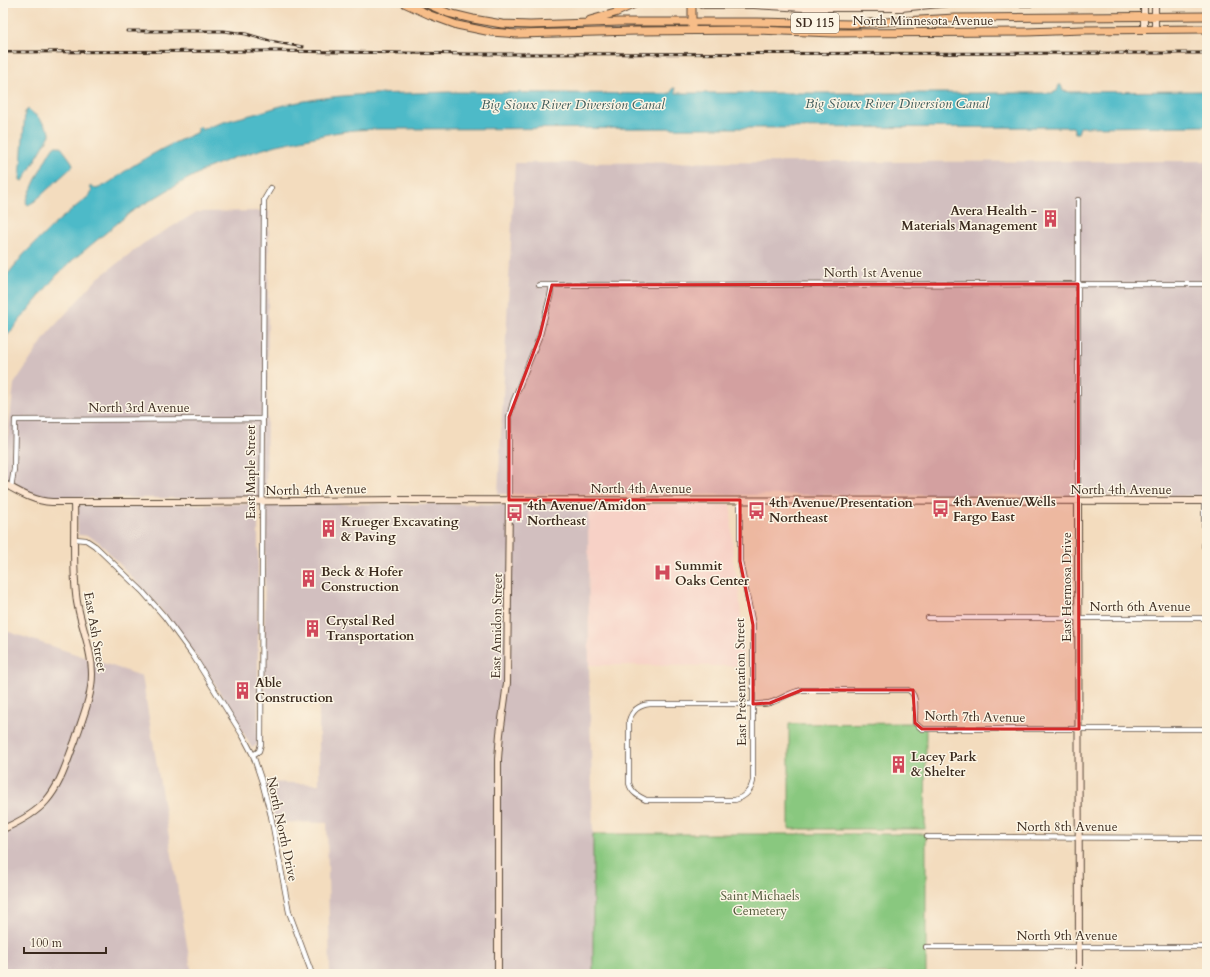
<svg xmlns="http://www.w3.org/2000/svg" width="1210" height="977" font-family="Cardo,serif">
<style>
.built{fill:#f7d1c6}
.industrial{fill:#d2bfbf}
.green{fill:#89c87f;stroke:#62794e}
.water{fill:#4dbac8;stroke:#447273}
.lines{fill:none;stroke-linecap:round;stroke-linejoin:round}
.street-casing{stroke:#574536;stroke-width:6}
.secondary-casing{stroke:#574536;stroke-width:8}
.primary-casing{stroke:#574536;stroke-width:9}
.street{stroke:#fff;stroke-width:4.5}
.secondary{stroke:#fce5cf;stroke-width:6}
.primary{stroke:#f7bd88;stroke-width:7}
.rail-casing{stroke:#3b2a1e;stroke-width:3}
.rail{stroke:#fcf5e5;stroke-width:1.5;stroke-dasharray:4.5;stroke-linecap:butt}
.marked{fill:#d62828;fill-opacity:0.2;stroke:#d62828;stroke-width:3;stroke-linejoin:round}
.labels{text-anchor:middle;dominant-baseline:central;stroke-width:3;stroke-linejoin:round;paint-order:stroke}
.shield{fill:#fcf5e5;stroke:#75675a;stroke-width:1}
.shield-label{font-size:12px;font-weight:bold;fill:#3b2a1e}
.street-label{font-size:13px;fill:#3b2a1e;stroke:#fcf5e5}
.poi-label{font-size:13px;font-weight:bold;fill:#3b2a1e;stroke:#fcf5e5;text-anchor:start}
.park-label{font-size:13px;fill:#52593b;stroke:#fcf5e5}
.water-label{font-size:14px;font-style:italic;fill:#415c5a;stroke:#fcf5e5}
</style>
<rect width="100%" height="100%" fill="#fcf5e5"/>
<filter id="ink" filterUnits="userSpaceOnUse"><feTurbulence type="fractalNoise" baseFrequency=".025" numOctaves="2"/><feDisplacementMap in="SourceGraphic" scale="8" xChannelSelector="R" yChannelSelector="G"/><feConvolveMatrix kernelMatrix="1 2 1 2 8 2 1 2 1" color-interpolation-filters="sRGB"/></filter>
<filter id="wash" filterUnits="userSpaceOnUse"><feTurbulence type="fractalNoise" baseFrequency=".012" numOctaves="4" result="noise"/><feDisplacementMap in="SourceGraphic" scale="16" xChannelSelector="R" yChannelSelector="G"/><feGaussianBlur stdDeviation="0.9" result="paint"/><feColorMatrix in="noise" values="0 0 0 0 0 0 0 0 0 0 0 0 0 0 0 0 0 1.4 0 .05"/><feComposite in="paint" operator="in"/></filter>
<g filter="url(#wash)">
<rect width="100%" height="100%" fill="#f3dcbe"/>
<path class="built" d="M 588,504 L 731,504 L 733,560 L 739,586 L 744,666 L 589,665 Z"/>
<path class="industrial" d="M 1207,161 L 1207,496 L 498,494 L 515,163 Z
M 269,211 L 266,498 L 39,498 L 3,479 L 14,384 L 48,333 L 98,278 L 144,243 L 197,212 Z
M 258,504 L 258,744 L 252,748 L 214,683 L 180,633 L 154,601 L 99,542 L 89,536 L 78,535 L 77,505 Z
M 265,504 L 588,504 L 589,665 L 593,834 L 593,974 L 330,974 L 327,823 L 275,822 L 266,782 L 319,784 L 319,699 L 264,698 Z
M 3,630 L 142,676 L 192,974 L 3,974 Z"/>
<path class="green" d="M 915,723 L 926,729 L 925,829 L 789,829 L 789,724 Z
M 593,834 L 926,834 L 926,974 L 593,974 Z"/>
<path class="water" d="M 1059,85 L 1061,85 L 1063,91 L 1070,92 L 1207,91 L 1207,126 L 1080,127 L 1078,133 L 1075,133 L 1073,127 L 378,129 L 354,130 L 333,133 L 277,145 L 233,158 L 206,169 L 173,187 L 131,212 L 74,259 L 56,276 L 3,341 L 3,280 L 24,254 L 38,240 L 58,221 L 89,196 L 92,192 L 90,186 L 91,185 L 96,189 C 109,185 120,174 131,167 C 153,153 175,142 198,132 L 198,127 L 200,126 L 202,130 C 220,122 239,118 258,113 C 271,109 285,104 299,102 C 349,92 401,94 451,92 L 664,94 L 671,93 L 673,88 L 675,88 L 676,93 L 1052,93 L 1057,91 Z
M 28,109 L 39,118 L 50,132 L 50,135 L 23,181 L 20,180 L 20,178 L 25,112 Z
M 54,146 L 59,146 L 61,147 L 72,162 L 73,166 L 35,201 L 28,205 L 26,203 C 28,194 48,153 54,146 Z"/>
</g>
<g filter="url(#ink)">
<g class="lines">
<defs>
<path id="street" d="M 539,285 L 1207,284
M 11,488 L 14,469 L 15,420 L 262,419
M 509,500 L 509,417 L 513,402 L 540,335 L 550,297 L 552,285
M 740,500 L 740,561 L 753,625 L 753,781 C 751,791 745,797 735,800 L 646,800 C 638,796 631,792 629,783 L 629,721 C 632,710 639,705 650,704 L 753,704 C 758,704 764,704 769,703 C 781,700 789,692 802,690 L 908,690 C 919,694 914,713 915,723 L 922,729 L 1207,729
M 1078,501 L 1078,200
M 1204,501 L 1204,546
M 75,539 L 86,540 L 95,546 L 142,591 L 164,616 L 194,657 L 243,736 L 253,755 L 262,782 L 271,816 L 289,912 L 312,974
M 928,618 L 1207,618
M 253,755 L 259,751 L 261,744 L 264,200 L 271,188
M 927,837 L 1207,838
M 926,947 L 1207,947"/>
<path id="secondary" d="M 699,3 L 704,5 L 754,5 L 804,8 L 901,8 L 949,3
M 951,3 L 1032,3
M 1155,3 L 1155,29
M 1144,29 L 1144,3
M 3,483 C 19,492 33,501 52,502 L 193,502 L 395,500 L 1207,501
M 1078,501 L 1079,974
M 3,829 C 19,822 35,814 46,801 C 61,784 67,761 75,741 C 82,719 92,697 92,674 C 92,649 81,626 77,602 C 72,570 75,535 74,502
M 498,974 L 498,759 L 500,734 L 507,683 L 509,500"/>
<path id="primary" d="M 404,3 L 430,15 L 457,25 L 491,32 L 517,34 L 637,31 L 754,30 L 833,33 L 1027,32 L 1082,30 L 1207,29
M 425,3 L 448,13 L 473,19 L 502,24 L 530,25 L 620,22 L 757,22 L 851,24 L 955,18 L 1207,16
M 590,20 L 615,13 L 637,3
M 692,27 L 692,3"/>
</defs>
<use href="#street" class="street-casing"/>
<use href="#secondary" class="secondary-casing"/>
<use href="#primary" class="primary-casing"/>
<use href="#street" class="street"/>
<use href="#secondary" class="secondary"/>
<use href="#primary" class="primary"/>
<defs>
<path id="rail" d="M 127,31 L 224,31 L 246,34 L 270,41 L 303,47
M 3,52 L 277,51 L 469,54 L 1207,53"/>
</defs>
<use href="#rail" class="rail-casing"/>
<use href="#rail" class="rail"/>
</g>
</g>
<path class="marked" d="M 1078,284 L 1079,729 L 922,729 L 915,723 L 913,690 L 802,690 L 770,703 L 753,704 L 753,625 L 740,561 L 740,500 L 509,500 L 509,417 L 540,335 L 552,285 Z"/>
<defs>
<symbol id="building-bare" viewBox="-9 -9 18 18"><path d="M-4-6H4V6H1V3H-1V6H-4ZM-2.5-4.3h1.7v1.8h-1.7ZM.8-4.3h1.7v1.8H.8ZM-2.5-1h1.7V.8h-1.7ZM.8-1h1.7V.8H.8Z" fill="#d1495b" stroke="#fcf5e5" stroke-width="2.5" paint-order="stroke"/></symbol>
<symbol id="bus-bare" viewBox="-9 -9 18 18"><path d="M-5-6H5V4H4V6H2V4H-2V6H-4V4H-5ZM-3.5-4V0h7V-4ZM-3.5 1.2v1.5H-2V1.2ZM2 1.2v1.5H3.5V1.2Z" fill="#d1495b" stroke="#fcf5e5" stroke-width="2.5" paint-order="stroke"/></symbol>
<symbol id="hospital-bare" viewBox="-9 -9 18 18"><path d="M-5-5h3v3.5h4V-5h3V5h-3V1.5h-4V5h-3Z" fill="#d1495b" stroke="#fcf5e5" stroke-width="2.5" paint-order="stroke"/></symbol>
</defs>
<g fill-rule="evenodd">
<use href="#building-bare" x="1038" y="206" width="25" height="25"/>
<use href="#bus-bare" x="928" y="496" width="25" height="25"/>
<use href="#bus-bare" x="744" y="498" width="25" height="25"/>
<use href="#bus-bare" x="502" y="500" width="25" height="25"/>
<use href="#building-bare" x="316" y="516" width="25" height="25"/>
<use href="#hospital-bare" x="650" y="560" width="25" height="25"/>
<use href="#building-bare" x="296" y="566" width="25" height="25"/>
<use href="#building-bare" x="300" y="616" width="25" height="25"/>
<use href="#building-bare" x="230" y="678" width="25" height="25"/>
<use href="#building-bare" x="886" y="752" width="25" height="25"/>
</g>
<g class="labels">
<rect class="shield" x="791" y="13" width="48" height="20" rx="3"/>
<g class="shield-label">
<text x="815" y="23">SD 115</text>
</g>
<g class="street-label">
<text x="923" y="21">North Minnesota Avenue</text>
<text x="873" y="273">North 1st Avenue</text>
<text x="139" y="408">North 3rd Avenue</text>
<text transform="translate(251 472) rotate(-90)">East Maple Street</text>
<text x="641" y="489">North 4th Avenue</text>
<text transform="translate(316 490) rotate(-1)">North 4th Avenue</text>
<text x="1121" y="490">North 4th Avenue</text>
<text transform="translate(1067 587) rotate(-90)">East Hermosa Drive</text>
<text x="1140" y="607">North 6th Avenue</text>
<text transform="translate(497 626) rotate(-89)">East Amidon Street</text>
<text transform="translate(95 632) rotate(80)">East Ash Street</text>
<text transform="translate(741 682) rotate(-91)">East Presentation Street</text>
<text transform="translate(975 717) rotate(1)">North 7th Avenue</text>
<text x="1067" y="827">North 8th Avenue</text>
<text transform="translate(282 829) rotate(78)">North North Drive</text>
<text x="1067" y="936">North 9th Avenue</text>
</g>
<g class="poi-label">
<text x="1037" y="211" text-anchor="end">Avera Health -<tspan x="1037" dy="15">Materials Management</tspan></text>
<text x="953" y="502">4th Avenue/Wells<tspan x="953" dy="15">Fargo East</tspan></text>
<text x="769" y="503">4th Avenue/Presentation<tspan x="769" dy="15">Northeast</tspan></text>
<text x="527" y="506">4th Avenue/Amidon<tspan x="527" dy="15">Northeast</tspan></text>
<text x="341" y="522">Krueger Excavating<tspan x="341" dy="15">&amp; Paving</tspan></text>
<text x="675" y="566">Summit<tspan x="675" dy="15">Oaks Center</tspan></text>
<text x="321" y="572">Beck &amp; Hofer<tspan x="321" dy="15">Construction</tspan></text>
<text x="326" y="621">Crystal Red<tspan x="326" dy="15">Transportation</tspan></text>
<text x="255" y="683">Able<tspan x="255" dy="15">Construction</tspan></text>
<text x="911" y="757">Lacey Park<tspan x="911" dy="15">&amp; Shelter</tspan></text>
</g>
<g class="park-label">
<text x="760" y="896">Saint Michaels<tspan x="760" dy="15">Cemetery</tspan></text>
</g>
<g class="water-label">
<text x="897" y="103">Big Sioux River Diversion Canal</text>
<text x="573" y="104">Big Sioux River Diversion Canal</text>
</g>
</g>
<rect width="1210" height="977" fill="none" stroke="#fcf5e5" stroke-width="16"/>
<path d="M24 947v6h82v-6" fill="none" stroke="#3b2a1e" stroke-width="2"/>
<text x="30" y="947" font-size="12" fill="#3b2a1e" stroke="#fcf5e5" stroke-width="3" paint-order="stroke">100 m</text>
</svg>
